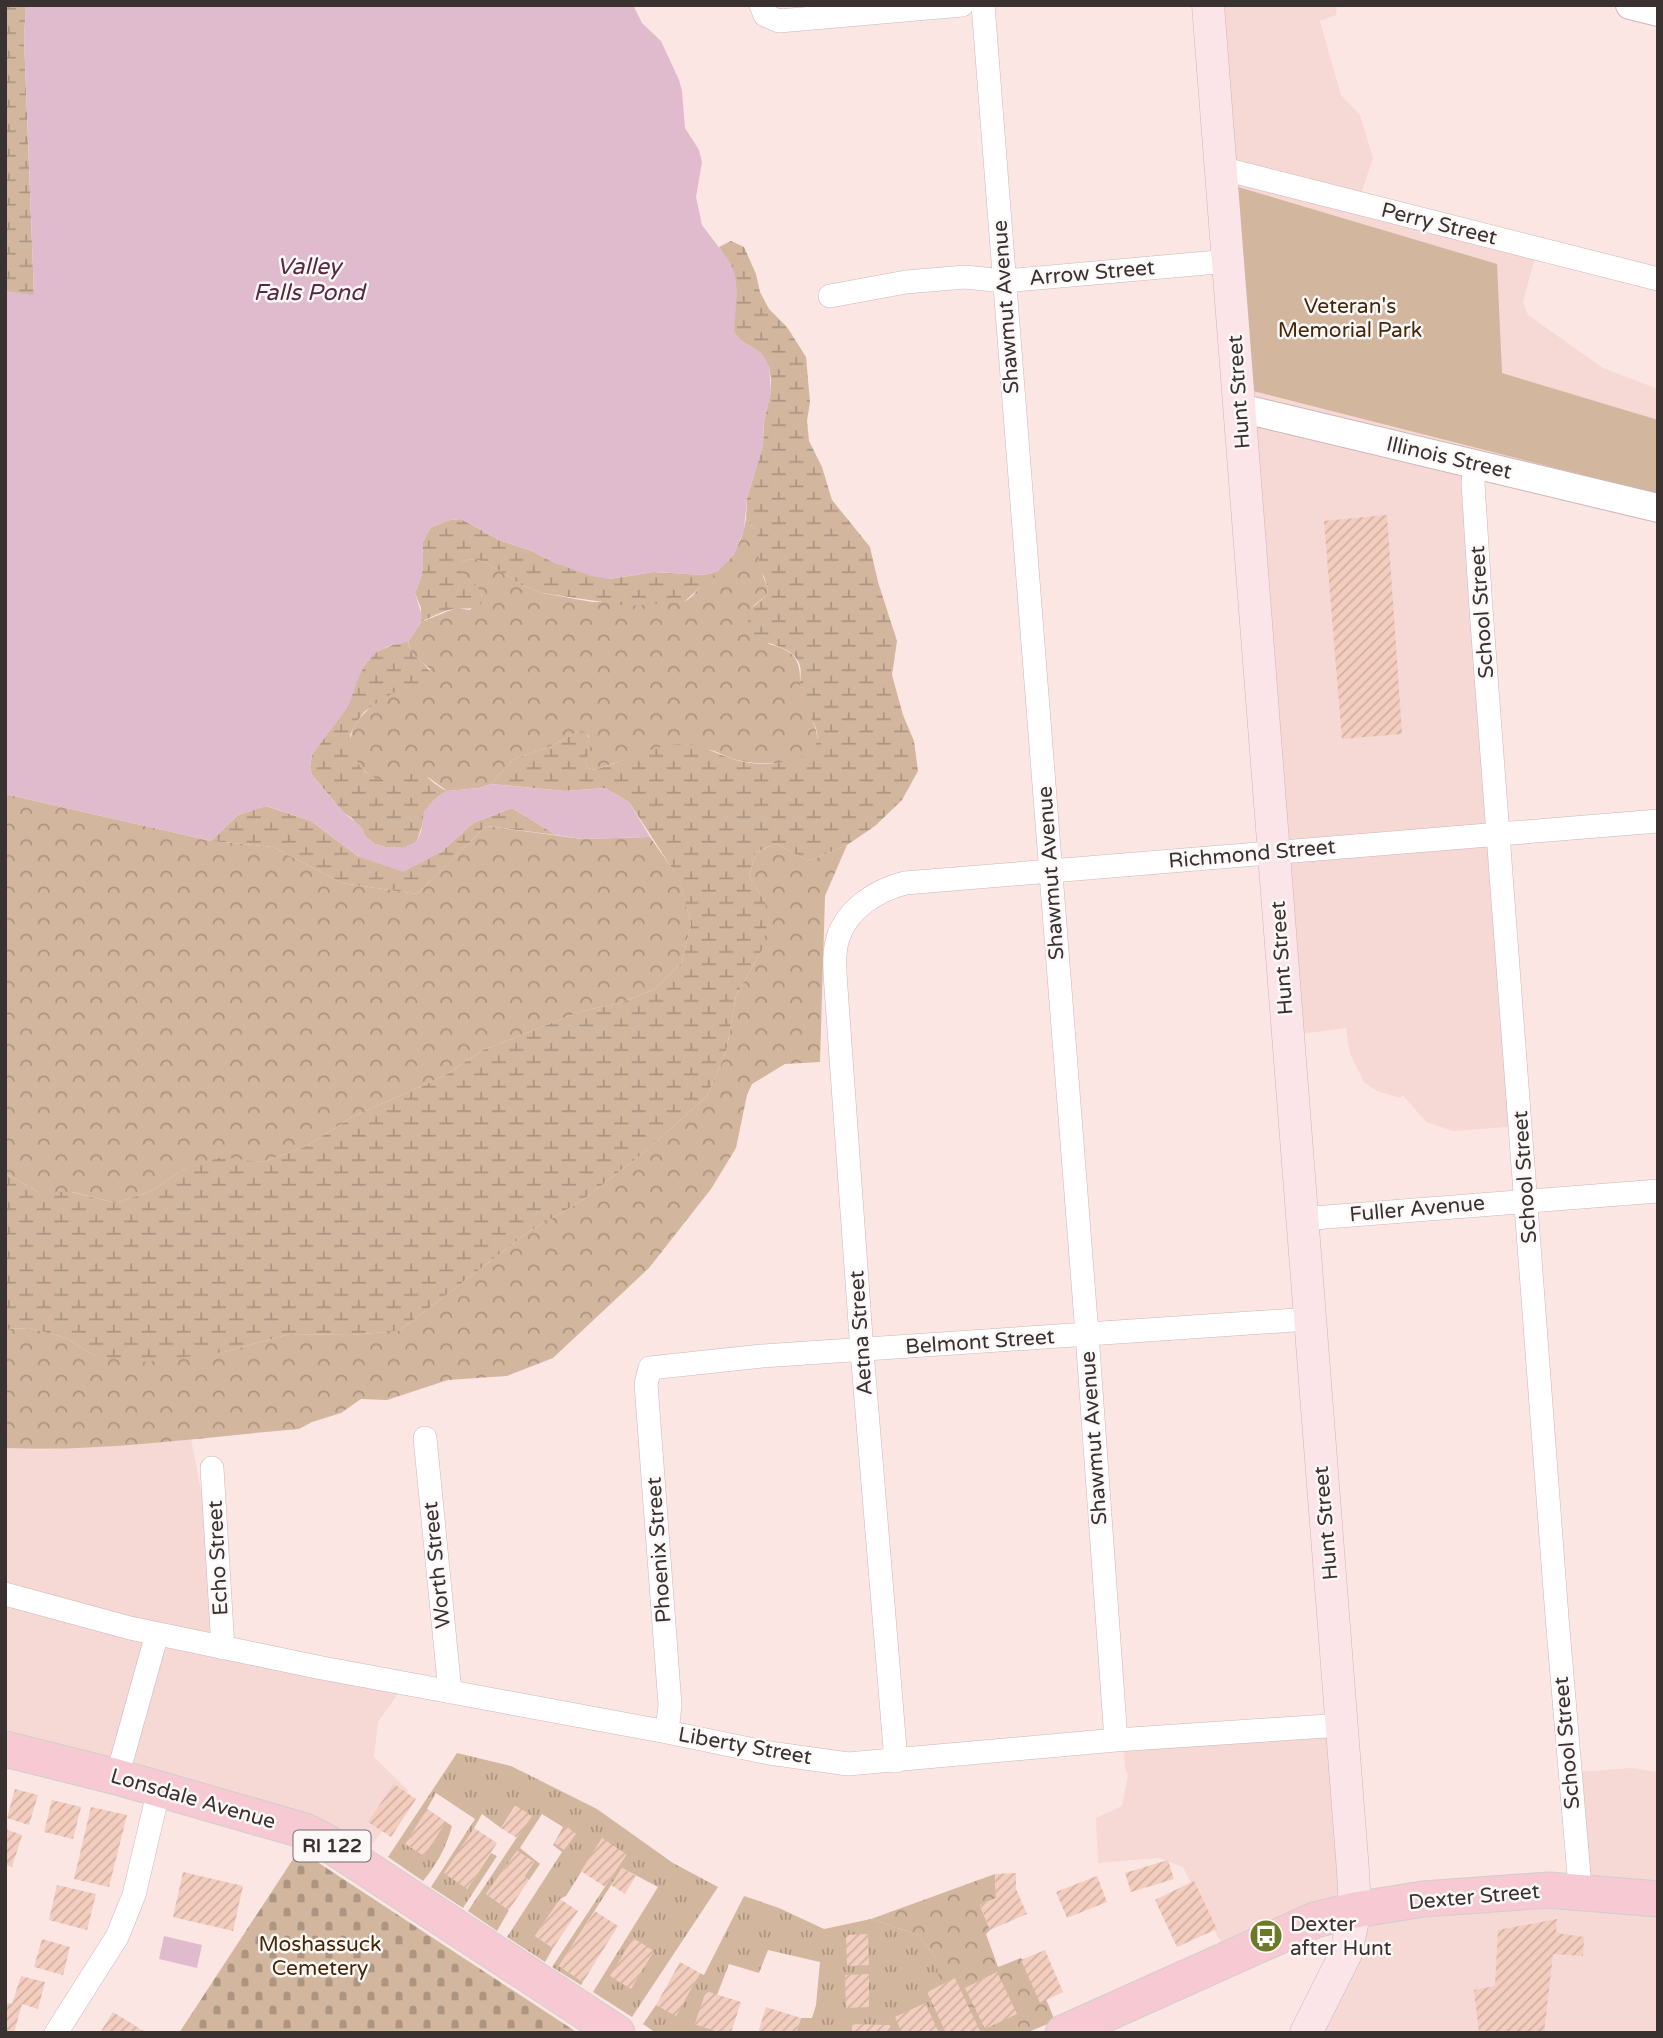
<svg xmlns="http://www.w3.org/2000/svg" width="1663" height="2038" font-family="'Varela Round',sans-serif">
<style>
.built{fill:#f6d8d5}
.grass{fill:url(#grass-tufts)}
.forest{fill:url(#forest-crowns)}
.wetland{fill:url(#wetland-marsh)}
.cemetery{fill:url(#cemetery-stones)}
.park{fill:#d3b69e}
.water{fill:#e0bbcd}
.building{fill:url(#building-hatch)}
.lines{fill:none;stroke-linecap:round;stroke-linejoin:round}
.minor-casing{stroke:#ccb7b5;stroke-width:24}
.tertiary-casing{stroke:#ccb7b5;stroke-width:30}
.secondary-casing{stroke:#ccb7b5;stroke-width:33}
.primary-casing{stroke:#d0cece;stroke-width:37}
.minor{stroke:#fff;stroke-width:23}
.tertiary{stroke:#fff;stroke-width:28}
.secondary{stroke:#fbe5e9;stroke-width:32}
.primary{stroke:#f7cad3;stroke-width:35}
.labels{text-anchor:middle;dominant-baseline:central;stroke-width:5;stroke-linejoin:round;paint-order:stroke}
.shield{fill:#fcf8f7;stroke:#746d6c;stroke-width:2}
.shield-label{font-size:19px;font-weight:bold;fill:#3a3131}
.street-label{font-size:21px;fill:#3a3131;stroke:#fcf8f7}
.park-label{font-size:21px;fill:#452708;stroke:#fcf8f7}
.poi-label{font-size:21px;fill:#3a3131;stroke:#fcf8f7;text-anchor:start}
.water-label{font-size:23px;font-style:italic;fill:#572841;stroke:#fcf8f7}
</style>
<defs>
<pattern id="grass-tufts" width="24" height="20" patternUnits="userSpaceOnUse" patternTransform="scale(1.75)"><rect width="24" height="20" fill="#d3b69e"/><path d="M3 7l-1-3M5 7V3M7 7l1-3M15 17l-1-3M17 17v-4M19 17l1-3" fill="none" stroke="#ac9581"/></pattern>
<pattern id="forest-crowns" width="20" height="18" patternUnits="userSpaceOnUse" patternTransform="scale(1.75)"><rect width="20" height="18" fill="#d3b69e"/><path d="M2 6a3 3 0 1 1 6 0M12 15a3 3 0 1 1 6 0" fill="none" stroke="#ac9581"/></pattern>
<pattern id="wetland-marsh" width="20" height="14" patternUnits="userSpaceOnUse" patternTransform="scale(1.75)"><rect width="20" height="14" fill="#d3b69e"/><path d="M1 5h8M5 5V1M11 12h8M15 12V8" fill="none" stroke="#ac9581"/></pattern>
<pattern id="cemetery-stones" width="16" height="16" patternUnits="userSpaceOnUse" patternTransform="scale(1.75)"><rect width="16" height="16" fill="#d3b69e"/><path d="M2 7V4a2 2 0 0 1 4 0v3zM10 15v-3a2 2 0 0 1 4 0v3z" fill="#ac9581"/></pattern>
<pattern id="building-hatch" width="6" height="6" patternUnits="userSpaceOnUse" patternTransform="scale(1.75)"><rect width="6" height="6" fill="#f3cdbe"/><path d="M-1 1l2-2M0 6l6-6M5 7l2-2" fill="none" stroke="#d1b0a4"/></pattern>
</defs>
<rect width="100%" height="100%" fill="#fce6e4"/>
<path class="built" d="M 1214,5 L 1337,5 L 1336,15 L 1320,21 L 1341,95 L 1360,115 L 1373,158 L 1358,203 L 1536,254 L 1523,302 L 1528,315 L 1603,368 L 1658,389 L 1658,513 L 1479,471 L 1521,1126 L 1453,1131 L 1426,1122 L 1403,1095 L 1400,1098 L 1377,1091 L 1364,1082 L 1350,1054 L 1346,1028 L 1293,1035 Z
M 191,1439 L 202,1496 L 217,1504 L 230,1646 L 405,1684 L 378,1722 L 374,1757 L 408,1790 L 397,1812 L 358,1863 L 5,1754 L 5,1448 L 41,1450 Z
M 1345,1732 L 1355,1915 L 1584,1898 L 1579,1772 L 1631,1768 L 1658,1772 L 1658,2033 L 1308,2033 L 1350,1920 L 1233,1960 L 1217,1935 L 1183,1867 L 1159,1858 L 1098,1863 L 1096,1818 L 1122,1806 L 1128,1775 L 1125,1768 L 1124,1750 Z"/>
<path class="grass" d="M 457,1753 L 511,1766 L 597,1809 L 673,1863 L 718,1887 L 632,2017 L 593,1992 L 658,1887 L 622,1868 L 559,1966 L 583,1982 L 581,1985 L 552,1967 L 626,1855 L 602,1839 L 566,1896 L 560,1899 L 535,1936 L 553,1948 L 545,1962 L 507,1937 L 562,1852 L 553,1845 L 563,1827 L 542,1814 L 520,1848 L 540,1864 L 529,1880 L 524,1877 L 534,1862 L 517,1851 L 486,1894 L 509,1910 L 497,1931 L 468,1911 L 531,1816 L 515,1806 L 501,1828 L 482,1814 L 474,1828 L 467,1889 L 491,1853 L 497,1856 L 463,1908 L 431,1887 L 475,1819 L 436,1793 L 427,1809 L 452,1826 C 446,1848 437,1864 423,1881 L 388,1857 Z
M 744,1896 L 779,1908 L 824,1929 L 871,1919 L 918,1935 L 934,1955 L 942,1981 L 946,2033 L 796,2033 L 801,2018 L 812,2018 L 816,2005 L 820,1962 L 768,1950 L 759,1973 L 729,1964 L 717,1995 L 706,1992 L 695,2024 L 722,2033 L 656,2033 L 643,2024 L 656,2005 L 676,2015 L 700,1973 L 704,1975 Z"/>
<path class="forest" d="M 746,519 L 757,531 L 763,577 L 768,587 L 767,595 L 753,606 L 769,644 C 795,651 801,659 800,685 C 800,705 823,729 816,746 C 805,769 750,765 730,758 C 724,756 717,751 710,750 C 702,749 692,752 683,753 C 666,755 647,755 630,759 C 617,761 606,767 594,770 L 588,768 L 585,763 L 589,736 L 579,731 L 551,746 L 514,759 L 491,784 L 479,788 L 447,791 L 428,777 C 416,779 402,784 390,783 C 367,781 345,756 352,732 C 357,715 383,696 399,689 C 405,686 414,688 421,689 L 430,669 C 420,660 410,655 408,642 L 421,622 L 456,608 L 470,610 L 482,595 L 462,573 L 459,567 L 462,562 L 469,559 L 477,560 L 485,562 L 522,585 L 542,593 L 592,602 L 684,602 C 693,597 697,590 704,583 C 728,561 740,553 746,519 Z
M 5,794 L 211,841 L 273,847 L 342,883 L 417,894 L 486,826 L 582,839 L 650,837 L 679,878 L 691,924 L 682,962 L 655,989 L 620,1003 L 582,1011 L 483,1050 L 444,1076 L 350,1118 L 307,1146 L 263,1162 L 221,1158 L 182,1170 L 151,1191 L 116,1203 L 73,1192 L 38,1192 L 5,1173 Z
M 776,844 L 809,861 L 847,845 L 825,896 L 820,1062 L 785,1064 L 752,1084 L 747,1095 L 736,1148 L 711,1189 L 649,1268 L 553,1358 L 507,1376 L 448,1380 L 387,1400 L 361,1399 L 341,1413 L 312,1422 L 299,1429 C 201,1437 103,1452 5,1448 L 5,1329 L 30,1328 L 66,1338 L 95,1356 L 224,1352 L 290,1334 L 350,1335 L 399,1331 L 531,1230 L 580,1202 L 647,1150 L 707,1096 L 726,1052 L 736,996 L 762,950 L 765,902 L 749,876 L 756,852 Z
M 995,1874 L 996,1898 L 980,1905 L 990,1930 L 986,1934 L 998,1967 L 1021,1958 L 1046,1999 L 1055,2021 L 1026,2033 L 946,2033 L 927,1992 L 941,1985 L 934,1955 L 918,1935 L 871,1919 Z"/>
<path class="wetland" d="M 5,5 L 26,5 L 24,37 L 34,296 L 5,291 Z
M 731,241 L 744,247 L 756,274 L 760,292 L 769,309 L 787,327 L 806,357 L 810,402 L 807,421 L 809,441 L 822,467 L 832,500 L 870,547 L 878,582 L 897,641 L 892,675 L 903,715 L 914,741 L 918,771 L 902,800 L 875,826 L 847,845 L 809,861 L 776,844 L 756,852 L 749,876 L 765,902 L 768,920 L 762,950 L 736,996 L 726,1052 L 707,1096 L 647,1150 L 580,1202 L 531,1230 L 399,1331 L 350,1335 L 290,1334 L 224,1352 L 147,1362 L 95,1356 L 66,1338 L 30,1328 L 5,1329 L 5,1173 L 38,1192 L 72,1192 L 116,1203 L 151,1191 L 182,1170 L 221,1157 L 263,1162 L 307,1146 L 350,1118 L 444,1076 L 483,1050 L 582,1011 L 620,1003 L 655,989 L 682,962 L 691,924 L 679,879 L 629,802 L 605,788 L 565,791 L 491,784 L 514,759 L 551,746 L 579,731 L 585,732 L 592,742 L 585,763 L 588,768 L 594,770 C 622,763 651,745 681,744 C 699,744 711,751 727,757 C 749,766 778,766 801,757 C 807,755 814,751 816,744 C 823,726 802,711 800,695 C 798,682 805,669 796,658 C 779,637 744,650 748,611 L 767,595 L 768,587 L 759,565 L 757,531 L 746,519 L 747,498 L 763,445 L 764,421 L 771,391 L 771,380 L 769,366 L 761,353 L 740,340 L 734,332 C 733,293 744,283 719,247 Z
M 461,519 L 499,540 L 532,551 L 555,563 L 609,579 L 654,572 L 703,575 L 717,572 L 684,602 L 630,606 L 542,593 L 522,585 L 485,562 L 477,560 L 469,559 L 462,562 L 460,567 C 464,578 478,583 481,593 C 488,613 463,607 453,609 C 442,611 431,617 421,622 L 421,608 L 415,593 C 424,572 424,566 422,543 L 431,527 L 450,520 Z
M 400,642 L 408,642 C 410,658 427,661 432,676 L 428,684 L 421,689 L 400,689 L 378,702 L 364,712 L 356,723 L 350,735 L 356,761 L 365,772 L 377,779 L 396,782 C 428,762 421,779 447,791 C 418,808 428,817 416,842 L 406,847 L 385,847 L 375,844 L 366,837 L 352,818 L 344,813 L 312,775 L 310,767 L 312,755 L 366,663 L 376,652 Z
M 266,806 L 311,821 L 359,857 L 440,853 L 473,823 L 512,808 L 556,835 L 486,826 L 417,894 L 342,883 L 273,847 L 211,841 L 238,815 Z"/>
<path class="cemetery" d="M 299,1850 L 578,2033 L 179,2033 Z"/>
<path class="park" d="M 1238,187 L 1497,264 L 1502,373 L 1658,420 L 1658,494 L 1253,391 Z"/>
<path class="water" d="M 26,5 L 633,5 L 642,23 L 661,41 L 679,80 L 682,91 L 685,128 L 699,150 L 702,162 L 696,197 L 702,225 L 730,262 L 735,275 L 737,291 L 734,332 L 740,340 L 761,353 L 769,366 L 771,391 L 764,421 L 763,445 L 747,498 L 744,530 L 734,555 L 717,572 L 703,575 L 654,572 L 609,579 L 591,576 L 555,563 L 532,551 L 499,540 L 461,519 L 450,520 L 431,527 L 422,543 C 424,566 424,572 415,593 L 422,616 L 421,622 L 408,642 L 389,646 L 377,652 L 366,663 L 360,674 L 348,707 L 312,755 L 310,767 L 312,775 L 344,813 L 362,827 L 366,837 L 375,844 L 385,847 L 406,847 L 416,842 L 421,832 L 424,811 L 438,796 L 447,791 L 479,788 L 491,784 L 565,791 L 605,788 L 629,802 L 650,837 L 582,839 L 556,835 L 512,808 L 473,823 L 440,853 L 403,872 L 359,857 L 311,821 L 267,806 L 238,815 L 211,841 L 5,794 L 5,291 L 34,295 L 24,37 Z
M 164,1936 L 202,1945 L 197,1968 L 159,1959 Z"/>
<path class="building" d="M 1387,515 L 1402,734 L 1342,739 L 1324,521 Z
M 394,1784 L 416,1799 L 391,1837 L 368,1822 Z
M 15,1789 L 38,1795 L 29,1825 L 7,1818 Z
M 52,1800 L 81,1807 L 73,1839 L 44,1832 Z
M 516,1806 L 532,1816 L 517,1838 L 501,1828 Z
M 91,1807 L 127,1815 L 109,1887 L 74,1879 Z
M 427,1809 L 446,1822 L 424,1856 L 405,1844 Z
M 566,1826 L 576,1834 L 564,1850 L 554,1843 Z
M 474,1828 L 497,1843 L 467,1889 L 444,1873 Z
M 5,1829 L 22,1835 L 12,1867 L 5,1865 Z
M 602,1838 L 626,1854 L 605,1887 L 581,1871 Z
M 517,1851 L 534,1862 L 524,1877 L 529,1880 L 509,1910 L 486,1894 Z
M 1168,1860 L 1174,1879 L 1131,1892 L 1125,1873 Z
M 622,1868 L 636,1876 L 625,1894 L 611,1885 Z
M 183,1872 L 243,1886 L 233,1931 L 173,1917 Z
M 1016,1873 L 1016,1889 L 1027,1914 L 990,1930 L 980,1905 L 996,1898 L 995,1874 Z
M 1097,1876 L 1107,1902 L 1067,1918 L 1056,1892 Z
M 1194,1881 L 1217,1929 L 1177,1947 L 1155,1900 Z
M 57,1885 L 96,1894 L 87,1930 L 49,1920 Z
M 560,1899 L 578,1911 L 553,1948 L 535,1936 Z
M 595,1911 L 618,1926 L 583,1982 L 559,1966 Z
M 1557,1919 L 1556,1933 L 1584,1937 L 1583,1956 L 1553,1954 L 1544,2033 L 1479,2033 L 1474,1990 L 1495,1986 L 1498,1930 Z
M 868,1934 L 869,1965 L 847,1966 L 846,1935 Z
M 633,1938 L 654,1951 L 631,1989 L 610,1976 Z
M 42,1939 L 70,1947 L 63,1975 L 34,1967 Z
M 1045,1950 L 1063,1992 L 1040,2003 L 1021,1960 Z
M 680,1962 L 700,1973 L 676,2016 L 656,2005 Z
M 997,1972 L 1017,2014 L 985,2029 L 965,1988 Z
M 869,1974 L 869,2007 L 846,2008 L 845,1975 Z
M 21,1976 L 45,1982 L 38,2009 L 22,2004 L 14,2033 L 5,2033 L 5,2002 L 12,2004 Z
M 955,1978 L 981,2033 L 946,2033 L 927,1992 Z
M 706,1991 L 741,2002 L 731,2033 L 722,2033 L 695,2024 Z
M 925,2003 L 939,2033 L 902,2033 L 895,2017 Z
M 766,2007 L 801,2018 L 796,2033 L 758,2033 Z
M 113,2012 L 147,2033 L 100,2033 Z
M 852,2024 L 890,2025 L 890,2033 L 852,2033 Z"/>
<g class="lines">
<defs>
<path id="minor" d="M 761,5 L 765,15 L 779,21 L 962,5
M 983,5 L 1087,1334 L 1116,1740
M 1220,168 L 1658,279
M 830,296 L 906,282 L 965,277 L 1004,281 L 1229,261
M 1475,464 L 1473,483 L 1481,609 L 1557,1617 L 1579,1875 L 1578,1891
M 1301,1219 L 1658,1191
M 425,1438 L 450,1692
M 212,1468 L 223,1648
M 5,1594 L 130,1628 L 317,1667 L 667,1732 L 769,1753 L 848,1764 L 1116,1740 L 1342,1725
M 667,1732 L 670,1705 L 646,1384 L 650,1368 L 762,1356 L 1310,1319
M 896,1761 L 862,1351 L 836,988 C 835,972 833,954 838,938 C 847,909 877,890 905,883 L 1658,821
M 117,1777 L 157,1634
M 56,2033 L 117,1937 L 134,1895 L 159,1789"/>
<path id="tertiary" d="M 1630,5 L 1658,12
M 1240,408 L 1658,508"/>
<path id="secondary" d="M 1208,5 L 1353,1871 L 1355,1910 L 1346,1953 L 1306,2033"/>
<path id="primary" d="M 5,1749 L 117,1777 L 305,1831 L 323,1840 L 617,2033
M 1063,2033 L 1315,1920 L 1355,1910 L 1423,1899 L 1549,1890 L 1658,1899"/>
</defs>
<use href="#minor" class="minor-casing"/>
<use href="#tertiary" class="tertiary-casing"/>
<use href="#secondary" class="secondary-casing"/>
<use href="#primary" class="primary-casing"/>
<use href="#minor" class="minor"/>
<use href="#tertiary" class="tertiary"/>
<use href="#secondary" class="secondary"/>
<use href="#primary" class="primary"/>
</g>
<defs>
<symbol id="bus-disc" viewBox="-11 -11 22 22"><circle r="9.5" fill="#6c7926" stroke="#fcf8f7"/><path d="M-5-6H5V4H4V6H2V4H-2V6H-4V4H-5ZM-3.5-4V0h7V-4ZM-3.5 1.2v1.5H-2V1.2ZM2 1.2v1.5H3.5V1.2Z" fill="#fff"/></symbol>
</defs>
<g fill-rule="evenodd">
<use href="#bus-disc" x="1247" y="1917" width="38" height="38"/>
</g>
<g class="labels">
<rect class="shield" x="293.5" y="1830.5" width="77" height="31" rx="5"/>
<g class="shield-label">
<text x="332" y="1846">RI 122</text>
</g>
<g class="street-label">
<text transform="translate(1439 224) rotate(14)">Perry Street</text>
<text transform="translate(1092 273) rotate(-5)">Arrow Street</text>
<text transform="translate(1006 307) rotate(-94)">Shawmut Avenue</text>
<text transform="translate(1239 392) rotate(-94)">Hunt Street</text>
<text transform="translate(1449 458) rotate(13)">Illinois Street</text>
<text transform="translate(1482 612) rotate(-94)">School Street</text>
<text transform="translate(1252 854) rotate(-5)">Richmond Street</text>
<text transform="translate(1051 873) rotate(-94)">Shawmut Avenue</text>
<text transform="translate(1282 958) rotate(-94)">Hunt Street</text>
<text transform="translate(1525 1177) rotate(-94)">School Street</text>
<text transform="translate(1417 1209) rotate(-5)">Fuller Avenue</text>
<text transform="translate(861 1333) rotate(-94)">Aetna Street</text>
<text transform="translate(980 1342) rotate(-4)">Belmont Street</text>
<text transform="translate(1094 1438) rotate(-94)">Shawmut Avenue</text>
<text transform="translate(1326 1523) rotate(-95)">Hunt Street</text>
<text transform="translate(659 1550) rotate(-94)">Phoenix Street</text>
<text transform="translate(218 1558) rotate(-93)">Echo Street</text>
<text transform="translate(437 1565) rotate(-96)">Worth Street</text>
<text transform="translate(1567 1743) rotate(-95)">School Street</text>
<text transform="translate(745 1746) rotate(10)">Liberty Street</text>
<text transform="translate(193 1799) rotate(16)">Lonsdale Avenue</text>
<text transform="translate(1474 1897) rotate(-5)">Dexter Street</text>
</g>
<g class="park-label">
<text x="1350" y="306">Veteran's<tspan x="1350" dy="24">Memorial Park</tspan></text>
<text x="320" y="1944">Moshassuck<tspan x="320" dy="24">Cemetery</tspan></text>
</g>
<g class="poi-label">
<text x="1290" y="1924">Dexter<tspan x="1290" dy="24">after Hunt</tspan></text>
</g>
<g class="water-label">
<text x="309" y="267">Valley<tspan x="309" dy="26">Falls Pond</tspan></text>
</g>
</g>
<rect width="1663" height="2038" fill="none" stroke="#3a3131" stroke-width="14"/>
</svg>
